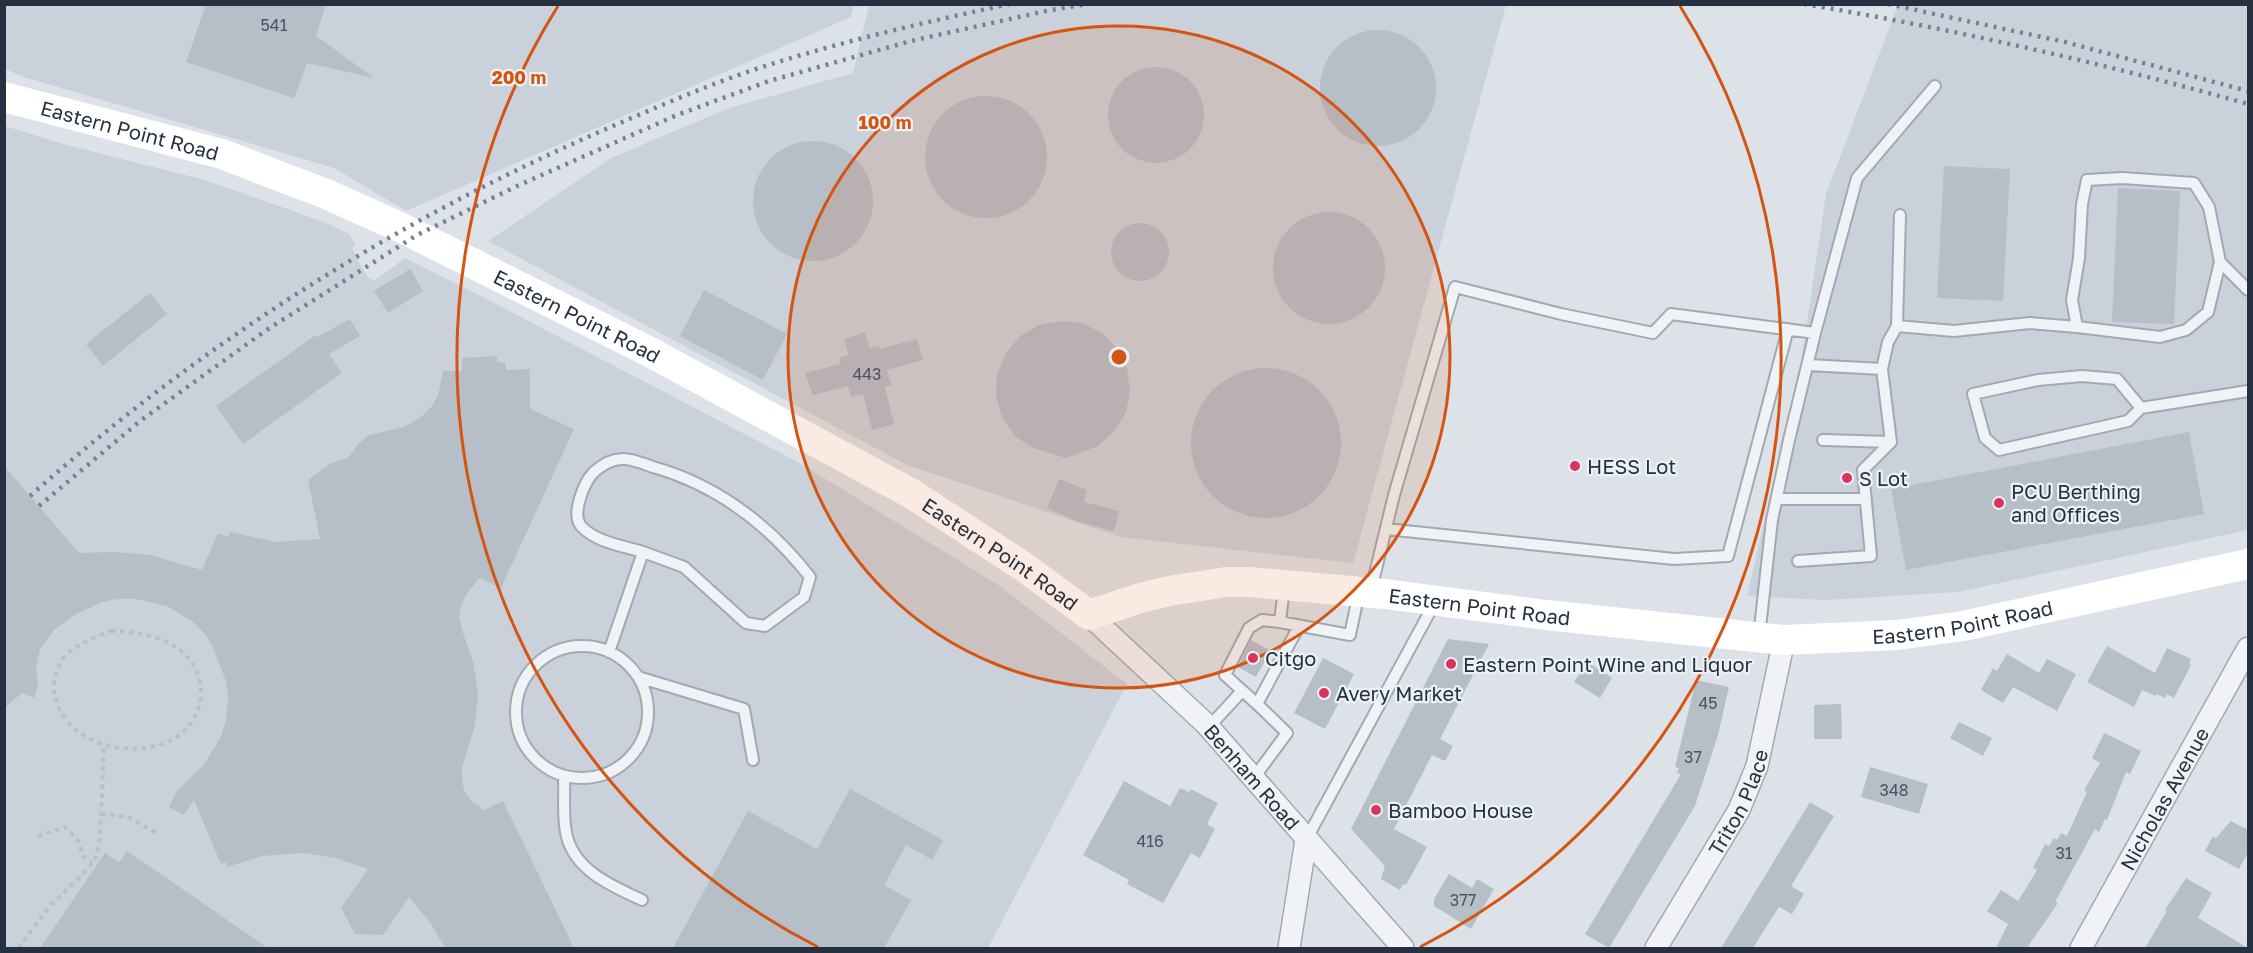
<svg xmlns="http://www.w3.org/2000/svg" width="2253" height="953" font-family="'Golos Text',sans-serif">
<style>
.built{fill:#cbd1da}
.building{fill:#b6bec8}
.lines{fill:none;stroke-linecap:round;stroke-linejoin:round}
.lane-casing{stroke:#a2a9b2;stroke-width:14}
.street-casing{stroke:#a2a9b2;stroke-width:24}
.path{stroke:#bbc0c7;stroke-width:4;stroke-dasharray:4.5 4.5;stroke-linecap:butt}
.lane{stroke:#f0f2f6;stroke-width:10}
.street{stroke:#f0f2f6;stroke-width:21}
.secondary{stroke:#fff;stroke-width:30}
.rail{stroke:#758293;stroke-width:4.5;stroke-dasharray:3 6;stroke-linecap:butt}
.ring{fill:none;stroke:#d45511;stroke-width:3}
.poi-dot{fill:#da3559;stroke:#ecf1f6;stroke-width:2}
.labels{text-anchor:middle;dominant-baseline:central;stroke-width:4.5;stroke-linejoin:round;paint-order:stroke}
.number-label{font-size:16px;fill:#495462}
.street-label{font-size:20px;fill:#253140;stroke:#ecf1f6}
.poi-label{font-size:20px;fill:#253140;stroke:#ecf1f6;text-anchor:start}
.centre{fill:#d45511;stroke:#ecf1f6;stroke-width:3}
.ring-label{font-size:18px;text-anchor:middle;font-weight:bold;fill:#d45511;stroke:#ecf1f6;stroke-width:4.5;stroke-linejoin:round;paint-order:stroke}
</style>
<rect width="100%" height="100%" fill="#dde2e8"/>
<path class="built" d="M 4,5 L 854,5 L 851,17 L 406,211 L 334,168 L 24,77 L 5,69 Z
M 869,5 L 1506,5 L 1353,563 L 1121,537 L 907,465 L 488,241 L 611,158 L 729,108 L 853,73 Z
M 1898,5 L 2248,5 L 2248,530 L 1958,592 L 1826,600 L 1747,596 L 1801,362 L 1826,194 Z
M 5,126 L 63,144 L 205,180 L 324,222 L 349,234 L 356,245 L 352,248 L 356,257 L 368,277 L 374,281 L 405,258 L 473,292 L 798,462 L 1000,586 L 1127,684 L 988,948 L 5,948 Z"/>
<path class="building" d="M 206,4 L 326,4 L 316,36 L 374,78 L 307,63 L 294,98 L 186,62 Z
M1320 88a58 58 0 1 1 116 0a58 58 0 1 1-116 0Z
M1108 115a48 48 0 1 1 96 0a48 48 0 1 1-96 0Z
M925 157a61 61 0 1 1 122 0a61 61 0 1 1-122 0Z
M753 201a60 60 0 1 1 120 0a60 60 0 1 1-120 0Z
M 1944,166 L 2010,169 L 2003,301 L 1937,298 Z
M 2118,188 L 2180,191 L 2174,324 L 2112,322 Z
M1273 268a56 56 0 1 1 112 0a56 56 0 1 1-112 0Z
M1111 252a29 29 0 1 1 58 0a29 29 0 1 1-58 0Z
M 410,269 L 423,291 L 388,313 L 374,291 Z
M 704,290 L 787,334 L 763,380 L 680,336 Z
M 150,293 L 167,314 L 103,366 L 86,344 Z
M 350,319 L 360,336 L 329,354 L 342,373 L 243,444 L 216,406 L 316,335 L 317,337 Z
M 1061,321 L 1082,323 L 1102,333 L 1118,349 L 1127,369 L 1130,390 L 1126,412 L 1114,431 L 1098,446 L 1066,458 L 1033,448 L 1015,436 L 1002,417 L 996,396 L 997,374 L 1006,353 L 1020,336 L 1039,325 Z
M 865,332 L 870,348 L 879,345 L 880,349 L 917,339 L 923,360 L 887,370 L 892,385 L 885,387 L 894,424 L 872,430 L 863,394 L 851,397 L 848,386 L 813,395 L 805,373 L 841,364 L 839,358 L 849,355 L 844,339 Z
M 497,356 L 497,362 L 505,363 L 506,370 L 530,369 L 530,409 L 574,429 L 501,588 L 479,578 L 466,595 L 461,606 L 459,617 L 462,630 L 473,661 L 478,694 L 475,725 L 462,768 L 462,779 L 464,790 L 471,801 L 484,810 L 503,801 L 574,948 L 445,948 L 429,921 L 409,897 L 383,935 L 355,934 L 341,908 L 368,869 L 336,858 L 303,853 L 262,856 L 227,867 L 226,862 L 221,864 L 194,800 L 184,815 L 169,807 L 177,791 L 205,763 L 221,736 L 226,720 L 228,697 L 226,681 L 212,645 L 205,634 L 193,622 L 167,606 L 136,599 L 117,599 L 102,602 L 74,615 L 54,630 L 40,649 L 36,669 L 38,686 L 34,698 L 22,693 L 4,708 L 4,466 L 79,553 L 115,552 L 150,555 L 202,570 L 218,533 L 228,537 L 231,532 L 275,542 L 320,539 L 308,480 L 330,464 L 349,457 L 357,445 L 369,435 L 404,427 L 421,417 L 432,406 L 438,395 L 443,371 L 462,371 L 462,358 Z
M1191 443a75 75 0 1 1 150 0a75 75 0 1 1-150 0Z
M 2189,432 L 2204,514 L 1906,570 L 1891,489 Z
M 1059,479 L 1087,490 L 1084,502 L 1119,511 L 1114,531 L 1079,522 L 1047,508 Z
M 1448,639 L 1489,644 L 1440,739 L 1453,746 L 1445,761 L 1432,755 L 1394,829 L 1427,847 L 1406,885 L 1403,884 L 1400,890 L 1381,879 L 1385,866 L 1351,829 Z
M 1251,640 L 1271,651 L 1256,677 L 1238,667 Z
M 2107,646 L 2155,673 L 2167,648 L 2191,659 L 2189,664 L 2191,665 L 2174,698 L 2167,694 L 2165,698 L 2157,694 L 2156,696 L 2142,690 L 2134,707 L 2087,682 Z
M 2007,654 L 2039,673 L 2047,659 L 2076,674 L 2057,711 L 2013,687 L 2003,703 L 1981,690 L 1993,668 L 1997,671 Z
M 1323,658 L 1354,674 L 1325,729 L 1294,713 Z
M 1587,662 L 1612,678 L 1600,698 L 1574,682 Z
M 1696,680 L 1729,687 L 1718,735 L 1695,806 L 1609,948 L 1585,934 L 1681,774 L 1677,773 L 1679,768 L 1675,767 Z
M 1841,704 L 1842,739 L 1814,739 L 1814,705 Z
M 1959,722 L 1992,738 L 1983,756 L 1950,738 Z
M 2104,733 L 2141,751 L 2130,774 L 2126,772 L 2107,820 L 2105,819 L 2099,832 L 2095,829 L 2055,902 L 2058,903 L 2027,948 L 1996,948 L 2008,924 L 1987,911 L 2001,890 L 2018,901 L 2037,870 L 2033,868 L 2045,844 L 2049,846 L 2054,838 L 2057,840 L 2061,833 L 2067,836 L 2087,792 L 2084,790 L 2100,763 L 2092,758 Z
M 1870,767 L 1928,784 L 1919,814 L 1861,797 Z
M 1124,781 L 1170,806 L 1180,788 L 1189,792 L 1191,789 L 1218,803 L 1207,824 L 1215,829 L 1200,858 L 1191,853 L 1163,903 L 1127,884 L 1129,880 L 1083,855 Z
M 850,789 L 943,840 L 932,860 L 906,845 L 884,885 L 911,900 L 884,948 L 673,948 L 748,811 L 817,849 Z
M 1810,802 L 1834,816 L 1791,886 L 1804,894 L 1792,914 L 1779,907 L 1753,948 L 1721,948 Z
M 2231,821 L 2248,830 L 2248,852 L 2239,869 L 2205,851 L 2213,836 L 2216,838 Z
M 127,851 L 149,866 L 268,948 L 40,948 L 105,853 L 119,863 Z
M 1449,874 L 1472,888 L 1477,879 L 1494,889 L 1471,929 L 1434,906 L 1434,899 Z
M 2186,878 L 2212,893 L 2198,918 L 2248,948 L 2145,948 L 2167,911 L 2165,910 Z"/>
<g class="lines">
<defs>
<path id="lane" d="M 2220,262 L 2208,312 L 2186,330 L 2160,337 L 2077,327 L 2072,300 L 2079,258 L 2082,204 L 2087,180 L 2122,178 L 2194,183 L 2209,207 L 2220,262 L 2248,290
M 1897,326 L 1954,331 L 2030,323 L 2077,327
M 1882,369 L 1888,342 L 1897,326 L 1900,215
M 2141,408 L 2117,379 L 2082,376 L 2038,380 L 1973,394 L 1985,438 L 1999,450 L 2128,421 L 2141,408 L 2248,391
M 1823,440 L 1891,442
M 1777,499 L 1866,499
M 1386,529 L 1674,559 L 1728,556 L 1788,329
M 1798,561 L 1871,556 L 1863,470 L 1891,442 L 1882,369 L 1808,365
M 1284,588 L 1280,622 L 1350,635 L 1359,592
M 1371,590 L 1394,495 L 1455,287 L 1561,314 L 1653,333 L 1671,314 L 1815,333
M 1759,637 L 1772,520 L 1789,440 L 1815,333 L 1857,178 L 1935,86
M516 712a66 66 0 1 1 132 0a66 66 0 1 1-132 0Z
M 609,652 L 643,552 L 684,567 L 746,623 L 765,626 L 804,597 L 810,577 C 769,525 717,485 653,467 C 644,464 631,458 622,459 C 611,459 602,465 594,472 C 584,482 571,514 581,526 C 595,542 623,546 643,552
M 638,677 L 744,709 L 753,760
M 1257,704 L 1225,675 L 1249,628 L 1262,620 L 1280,622
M 1208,728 L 1242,691
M 564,777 C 565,795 562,819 567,837 C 576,871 612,886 642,900
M 1253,779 L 1287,733 L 1257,704 L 1299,626
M 1306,840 L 1434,604"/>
<g id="street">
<path id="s1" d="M 1089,615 L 1206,724 L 1403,948"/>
<path d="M 1289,948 L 1306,840"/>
<path id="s2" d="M 1656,948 L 1739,810 L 1757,766 L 1784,640"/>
<path id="s3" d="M 2081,948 L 2248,648"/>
</g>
</defs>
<use href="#lane" class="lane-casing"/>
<use href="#street" class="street-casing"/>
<path class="path" d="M 111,631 C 151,631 200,645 201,693 C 201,706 195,720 186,729 C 148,768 56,747 54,687 C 54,678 58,665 64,657 C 76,644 95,637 111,631 Z
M 101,814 L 128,817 L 156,833
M 38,836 L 65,827 L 77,839 L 84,857 L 92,863
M 18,948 L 49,907 L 88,869 L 96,857 L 100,839 L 104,746"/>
<use href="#lane" class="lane"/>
<use href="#street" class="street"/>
<path class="secondary" id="s4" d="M 4,97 L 222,154 L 326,194 L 404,229 L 648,351 L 912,494 L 1024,567 L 1089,615 L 1140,598 L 1169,591 L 1226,582 L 1249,582 L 1385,594 L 1546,615 L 1784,640 L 1897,635 L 1963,626 L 2248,564"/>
<path class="rail" d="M 1804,4 C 1954,29 2102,63 2248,104
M 1888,4 L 2065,42 L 2248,91
M 30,496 C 201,344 396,220 606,129 C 655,108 705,86 756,69 C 839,42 925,22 1010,4
M 39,506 L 140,421 L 268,329 L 417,235 L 517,186 L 677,115 L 769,81 L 911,41 L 1046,11 L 1087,4"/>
</g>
<circle cx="1119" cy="357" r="331" fill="#d45511" fill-opacity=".12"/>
<g class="ring">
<circle cx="1119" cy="357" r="331"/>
<path d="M818 947A662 662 0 0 1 558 6M1680 6A662 662 0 0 1 1420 947"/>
</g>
<g class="poi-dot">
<circle cx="1575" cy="466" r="6"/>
<circle cx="1847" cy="478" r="6"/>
<circle cx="1999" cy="503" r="6"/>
<circle cx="1253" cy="658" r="6"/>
<circle cx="1451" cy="664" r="6"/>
<circle cx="1324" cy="693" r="6"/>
<circle cx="1376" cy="810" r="6"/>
</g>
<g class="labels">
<g class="number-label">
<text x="274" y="25">541</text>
<text x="867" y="374">443</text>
<text x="1708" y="703">45</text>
<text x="1693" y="757">37</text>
<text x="1894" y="790">348</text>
<text x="1150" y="841">416</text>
<text x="2064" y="853">31</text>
<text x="1463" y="900">377</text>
</g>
<g class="street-label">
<text stroke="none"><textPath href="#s4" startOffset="130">Eastern Point Road</textPath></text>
<text stroke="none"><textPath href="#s4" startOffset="616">Eastern Point Road</textPath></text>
<text stroke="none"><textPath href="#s4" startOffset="1102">Eastern Point Road</textPath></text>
<text stroke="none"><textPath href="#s4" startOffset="1606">Eastern Point Road</textPath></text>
<text stroke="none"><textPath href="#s4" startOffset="2092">Eastern Point Road</textPath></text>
<text stroke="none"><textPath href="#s1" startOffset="230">Benham Road</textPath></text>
<text stroke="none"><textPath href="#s3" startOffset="171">Nicholas Avenue</textPath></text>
<text stroke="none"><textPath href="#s2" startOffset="168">Triton Place</textPath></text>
</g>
<g class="poi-label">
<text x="1587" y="466">HESS Lot</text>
<text x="1859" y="478">S Lot</text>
<text x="2011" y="491">PCU Berthing<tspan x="2011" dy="23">and Offices</tspan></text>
<text x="1265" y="658">Citgo</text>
<text x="1463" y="664">Eastern Point Wine and Liquor</text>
<text x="1336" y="693">Avery Market</text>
<text x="1388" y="810">Bamboo House</text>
</g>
</g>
<circle cx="1119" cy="357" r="9" class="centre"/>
<g class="ring-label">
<text x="519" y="84">200 m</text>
<text x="885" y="129">100 m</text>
</g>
<rect width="2253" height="953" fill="none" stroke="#253140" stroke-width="12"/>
</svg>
